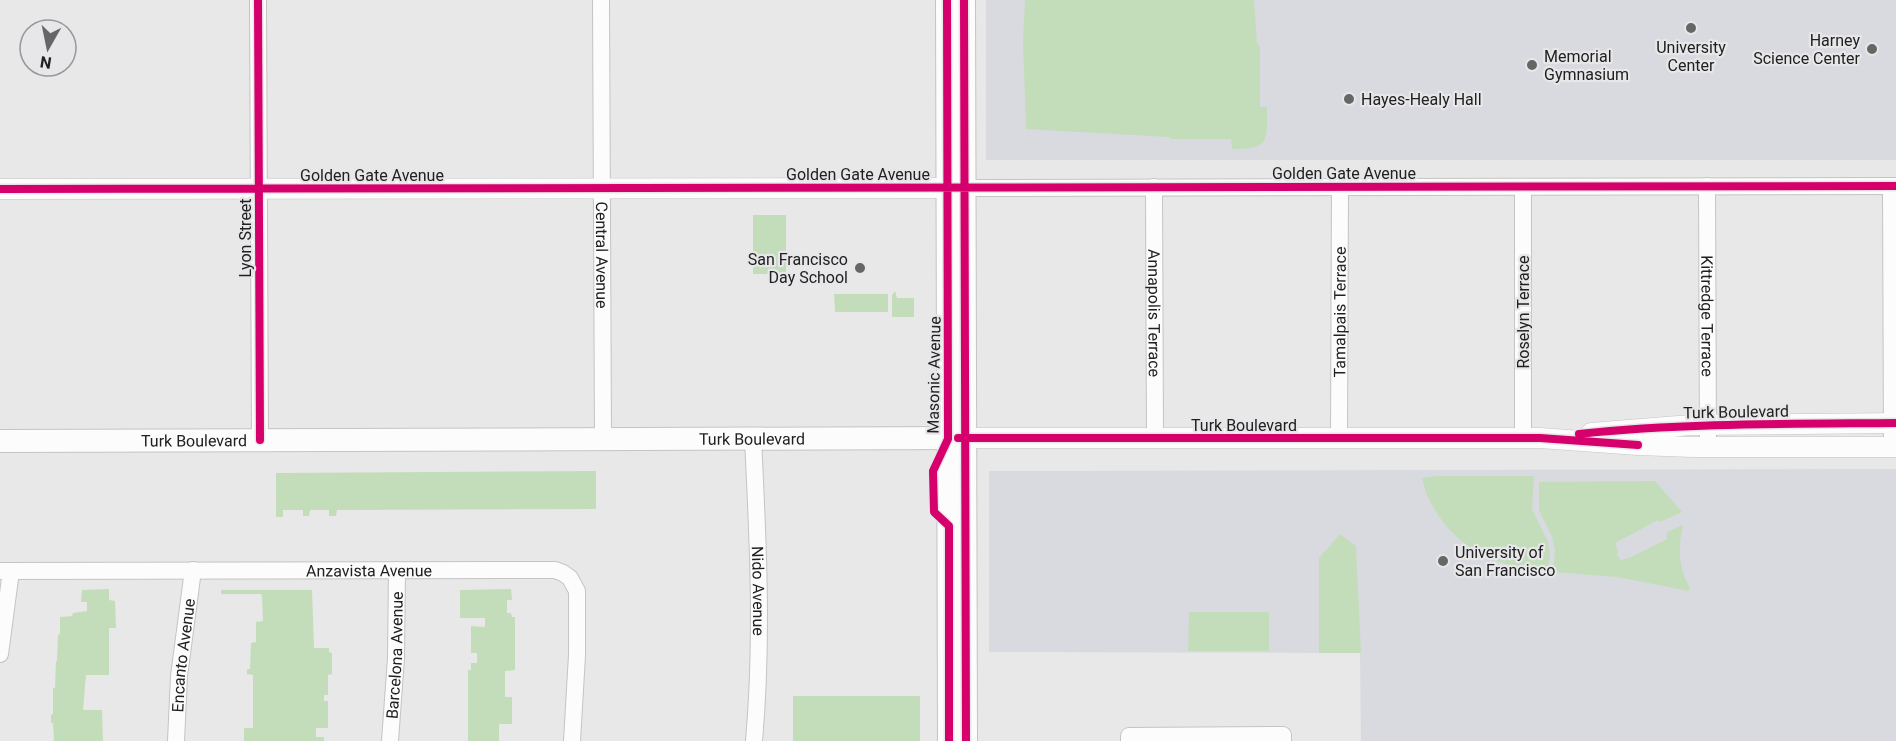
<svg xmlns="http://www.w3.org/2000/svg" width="1896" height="741" font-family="Roboto,sans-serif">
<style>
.built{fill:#d8dadf}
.green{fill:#c3ddba}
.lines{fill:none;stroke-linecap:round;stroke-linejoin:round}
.minor-casing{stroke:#c4c4c4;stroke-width:18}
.tertiary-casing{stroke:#c4c4c4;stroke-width:21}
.secondary-casing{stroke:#c4c4c4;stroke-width:24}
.minor{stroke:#fcfcfc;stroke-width:16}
.tertiary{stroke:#fcfcfc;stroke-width:20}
.secondary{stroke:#fcfcfc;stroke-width:22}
.cycleway-casing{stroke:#e7e7e9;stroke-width:11}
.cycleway{stroke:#d6006c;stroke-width:8}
.poi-dot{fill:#666;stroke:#e7e7e9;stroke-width:2}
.labels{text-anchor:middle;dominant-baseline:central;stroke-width:4.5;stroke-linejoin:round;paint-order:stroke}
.poi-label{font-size:16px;fill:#202020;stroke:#e7e7e9;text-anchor:start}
.street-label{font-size:16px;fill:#202020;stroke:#e7e7e9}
</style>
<rect width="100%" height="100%" fill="#e8e8e8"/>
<path class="built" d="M 986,0 L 1896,0 L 1896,160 L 986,160 Z
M 1896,469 L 1896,741 L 1361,741 L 1360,653 L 989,652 L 989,471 Z"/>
<path class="green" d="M 1025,0 L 1254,0 L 1257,43 L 1260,47 L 1260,107 L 1267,107 C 1267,142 1270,149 1232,149 L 1231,139 L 1172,139 L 1168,137 L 1026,129 L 1023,41 Z
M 753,215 L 786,215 L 786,274 L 753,274 Z
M 895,291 L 897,298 L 914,298 L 914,317 L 892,317 L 892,295 Z
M 834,294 L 888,294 L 888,312 L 835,312 Z
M 596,471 L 596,509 L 337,510 L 336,516 L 329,516 L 329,510 L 310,510 L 309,516 L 303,516 L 303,510 L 283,510 L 283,517 L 276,517 L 276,473 Z
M 1437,476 L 1534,476 L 1532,509 L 1548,542 L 1550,554 L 1548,572 C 1497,567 1452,548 1429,499 C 1425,491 1424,485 1422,478 Z
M 1655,481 L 1682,512 L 1660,522 L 1658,520 L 1615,543 L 1618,551 L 1617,555 L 1621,560 L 1629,558 L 1667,539 L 1667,532 L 1683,525 C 1678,548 1678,567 1690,588 L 1689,591 L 1617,577 L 1553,572 L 1555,550 L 1552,537 L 1539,510 L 1539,482 Z
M 1340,534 L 1356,546 L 1361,653 L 1319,653 L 1319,558 Z
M 109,589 L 109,600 L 115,601 L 116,628 L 109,628 L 109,675 L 86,675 L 83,710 L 102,710 L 103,741 L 54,741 L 53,723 L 51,723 L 51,715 L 53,714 L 53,688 L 55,688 L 56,661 L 57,661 L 58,635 L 60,634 L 60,617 L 72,616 L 73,613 L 87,611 L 87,602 L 81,602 L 82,590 Z
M 511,589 L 512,600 L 507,600 L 507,613 L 511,613 L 512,617 L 515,617 L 515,670 L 505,671 L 505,697 L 512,697 L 512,724 L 499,724 L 499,741 L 468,741 L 468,670 L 471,670 L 471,663 L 477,663 L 477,653 L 471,653 L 471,626 L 485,627 L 485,618 L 460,618 L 460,590 Z
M 221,590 L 312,590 L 314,648 L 329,648 L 329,652 L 332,653 L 332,674 L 328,675 L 328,695 L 324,695 L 324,701 L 328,701 L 328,728 L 316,728 L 316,737 L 324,737 L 324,741 L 244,741 L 244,728 L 253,728 L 253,675 L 247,674 L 247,669 L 250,669 L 251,643 L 256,642 L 256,622 L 263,621 L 262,597 L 261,594 L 221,594 Z
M 1189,612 L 1269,612 L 1269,651 L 1188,651 Z
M 793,696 L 920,696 L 920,741 L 793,741 Z"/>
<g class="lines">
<defs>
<g id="minor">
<path d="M 258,0 L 260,440"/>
<path id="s1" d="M 601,0 L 603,439"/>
<path id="s2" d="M 1707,186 L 1708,447"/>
<path d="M 1891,186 L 1892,447"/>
<path id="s3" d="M 1154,187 L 1155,438"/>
<path d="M 1523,187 L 1523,438"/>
<path d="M 965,188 L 1896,186"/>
<path id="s4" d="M 1339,438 L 1340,187"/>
<path id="s5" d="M 753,439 C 758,540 763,640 754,741"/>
<path id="s6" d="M 0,571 L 555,570 L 563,573 L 570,578 L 577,591 L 577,655 L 572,741"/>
<path d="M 0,654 L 11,571"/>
<path id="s7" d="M 176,741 L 179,676 L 193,570"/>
<path id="s8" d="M 390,741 L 396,658 L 397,570"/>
<path d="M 1129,741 L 1129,736 L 1283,735 L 1283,741"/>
</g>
<path id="tertiary" d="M 0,189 L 963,188
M 1591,433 L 1691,425 L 1896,423
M 965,438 L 1540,438 L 1638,445 L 1692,447 L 1896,447"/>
<g id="secondary">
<path d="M 947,0 L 949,741"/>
<path d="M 964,0 L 966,741"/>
<path id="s9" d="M 0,441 L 965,438"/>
</g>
</defs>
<use href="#minor" class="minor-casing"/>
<use href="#tertiary" class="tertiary-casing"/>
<use href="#secondary" class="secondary-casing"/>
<use href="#minor" class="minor"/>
<use href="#tertiary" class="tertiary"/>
<use href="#secondary" class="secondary"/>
<defs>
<path id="cycleway" d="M 258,0 L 260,440
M 947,0 L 948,439 L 933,471 L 934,512 L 949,526 L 949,741
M 964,0 L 966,741
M 0,189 L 1896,186
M 1579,434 C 1684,423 1790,424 1896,423
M 958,438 L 1540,438 L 1638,445"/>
</defs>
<use href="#cycleway" class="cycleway-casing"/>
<use href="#cycleway" class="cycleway"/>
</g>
<g class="poi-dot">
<circle cx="1691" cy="28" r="6"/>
<circle cx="1872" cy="49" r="6"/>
<circle cx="1532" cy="65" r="6"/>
<circle cx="1349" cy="99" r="6"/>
<circle cx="860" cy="268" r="6"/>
<circle cx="1443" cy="561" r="6"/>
</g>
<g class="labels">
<g class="poi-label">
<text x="1860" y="40" text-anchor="end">Harney<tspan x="1860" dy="18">Science Center</tspan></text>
<text x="1691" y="47" text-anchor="middle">University<tspan x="1691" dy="18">Center</tspan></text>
<text x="1544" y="56">Memorial<tspan x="1544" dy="18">Gymnasium</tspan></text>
<text x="1361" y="99">Hayes-Healy Hall</text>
<text x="848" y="259" text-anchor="end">San Francisco<tspan x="848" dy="18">Day School</tspan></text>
<text x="1455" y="552">University of<tspan x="1455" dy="18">San Francisco</tspan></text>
</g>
<g class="street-label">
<text x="1344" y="173">Golden Gate Avenue</text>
<text x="858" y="174">Golden Gate Avenue</text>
<text x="372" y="175">Golden Gate Avenue</text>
<text transform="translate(245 238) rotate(-90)">Lyon Street</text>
<text stroke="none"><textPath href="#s1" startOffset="255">Central Avenue</textPath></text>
<text stroke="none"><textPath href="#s4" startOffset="126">Tamalpais Terrace</textPath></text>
<text transform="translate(1523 312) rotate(-90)">Roselyn Terrace</text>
<text stroke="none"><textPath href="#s3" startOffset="126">Annapolis Terrace</textPath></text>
<text stroke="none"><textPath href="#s2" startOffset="130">Kittredge Terrace</textPath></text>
<text transform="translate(934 375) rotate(-89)">Masonic Avenue</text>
<text transform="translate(1736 412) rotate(-1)">Turk Boulevard</text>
<text x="1244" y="425">Turk Boulevard</text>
<text stroke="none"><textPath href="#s9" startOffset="752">Turk Boulevard</textPath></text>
<text stroke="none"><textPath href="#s9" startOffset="194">Turk Boulevard</textPath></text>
<text stroke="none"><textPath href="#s6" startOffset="369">Anzavista Avenue</textPath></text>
<text stroke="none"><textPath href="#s5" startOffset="152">Nido Avenue</textPath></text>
<text stroke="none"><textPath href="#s8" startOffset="86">Barcelona Avenue</textPath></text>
<text stroke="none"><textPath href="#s7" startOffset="86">Encanto Avenue</textPath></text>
</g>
</g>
<g transform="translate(48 48) rotate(189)"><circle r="28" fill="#e7e7e9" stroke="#979799" stroke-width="1.5"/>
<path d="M0-4.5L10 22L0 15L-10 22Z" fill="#666666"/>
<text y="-9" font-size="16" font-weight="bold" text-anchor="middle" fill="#202020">N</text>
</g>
</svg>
